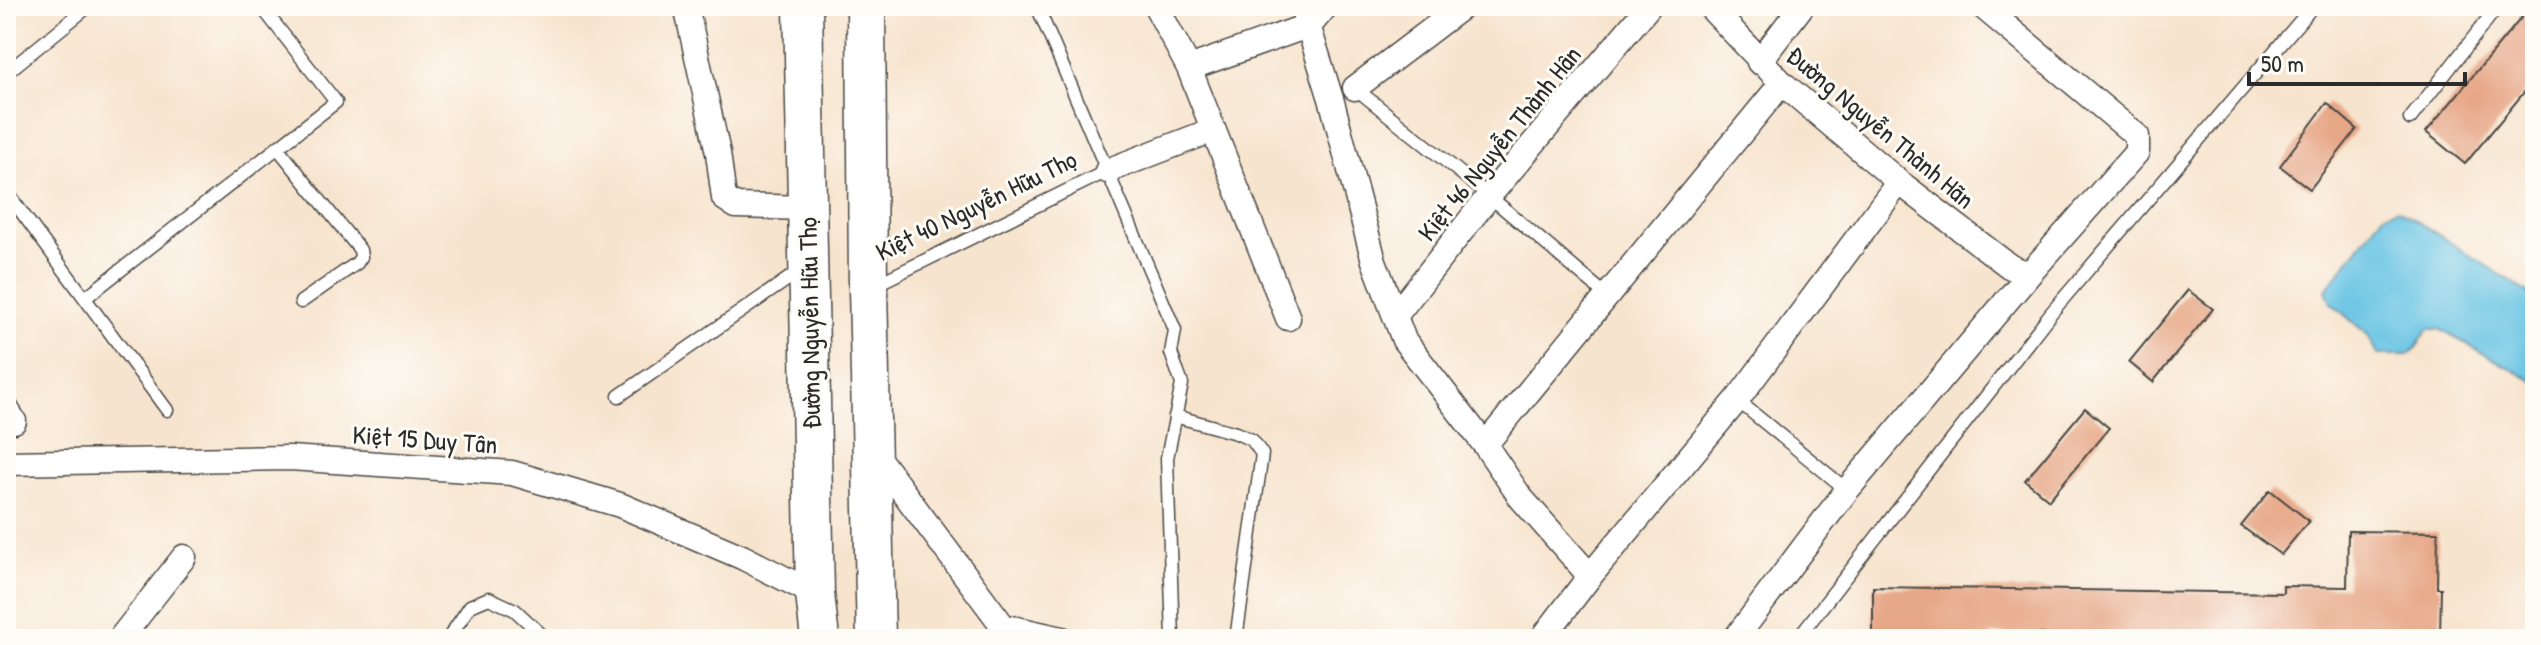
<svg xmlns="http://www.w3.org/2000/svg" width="2541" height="645" font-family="'Patrick Hand',sans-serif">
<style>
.water{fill:#65c2e3;stroke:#487687;stroke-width:2}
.building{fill:#e7a888}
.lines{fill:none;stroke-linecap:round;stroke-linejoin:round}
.service-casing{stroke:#4a4743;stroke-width:15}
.minor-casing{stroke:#4a4743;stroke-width:27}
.primary-casing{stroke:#4a4743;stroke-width:41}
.service{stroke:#fff;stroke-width:12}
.minor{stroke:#fff;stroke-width:24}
.primary{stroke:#fff;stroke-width:38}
.labels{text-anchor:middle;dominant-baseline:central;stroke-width:6;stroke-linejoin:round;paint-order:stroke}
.street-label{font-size:26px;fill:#2b2b2b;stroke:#fdfcf7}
</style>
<rect width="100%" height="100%" fill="#fdfcf7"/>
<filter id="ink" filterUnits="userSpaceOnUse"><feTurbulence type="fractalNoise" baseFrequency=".0125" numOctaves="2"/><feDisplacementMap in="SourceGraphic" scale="16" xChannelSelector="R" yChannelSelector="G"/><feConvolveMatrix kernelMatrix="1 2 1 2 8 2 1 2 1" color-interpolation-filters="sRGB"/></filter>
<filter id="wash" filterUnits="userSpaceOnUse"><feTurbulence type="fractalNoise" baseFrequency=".006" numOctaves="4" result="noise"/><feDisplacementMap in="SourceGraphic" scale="32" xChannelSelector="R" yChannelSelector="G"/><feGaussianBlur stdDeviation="1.8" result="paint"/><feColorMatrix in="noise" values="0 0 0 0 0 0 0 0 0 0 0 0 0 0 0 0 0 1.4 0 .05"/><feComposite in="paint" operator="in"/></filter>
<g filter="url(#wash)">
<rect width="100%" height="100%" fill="#f7e4ce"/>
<path class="water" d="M 2398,209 L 2535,297 L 2535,382 L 2439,329 L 2428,329 L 2416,348 L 2408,355 L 2378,355 L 2368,335 L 2331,303 L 2326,290 L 2384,214 Z"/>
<g id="blocks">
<path class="building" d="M 2531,6 L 2535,6 L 2535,79 L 2465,164 L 2426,132 Z
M 2327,103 L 2357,129 L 2310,189 L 2280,166 Z
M 2188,290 L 2213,309 L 2153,382 L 2129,362 Z
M 2085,408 L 2109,428 L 2049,500 L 2025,480 Z
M 2270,490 L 2309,521 L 2281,555 L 2241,526 Z
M 2348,531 L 2438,532 L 2437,588 L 2441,588 L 2440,635 L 2271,632 L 2271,639 L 2044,639 L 2044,634 L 1991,634 L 1991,639 L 1951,639 L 1951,634 L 1899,634 L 1898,639 L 1873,639 L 1873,587 L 2283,593 L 2283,586 L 2347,587 Z"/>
</g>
</g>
<g filter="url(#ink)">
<use href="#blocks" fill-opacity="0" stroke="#4a4743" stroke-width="2"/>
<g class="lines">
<defs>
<path id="service" d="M 1037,6 L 1175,330 L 1171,353 L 1182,384 L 1167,458 L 1173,639
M 6,73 L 89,6
M 1355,88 L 1489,196 L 1606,295
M 2410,119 L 2498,6
M 277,147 L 360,250 L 361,257 L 357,263 L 301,302
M 6,191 L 167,410
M 875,285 L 1107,171
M 85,298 L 336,102 L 261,6
M 619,396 L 801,270
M 1737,400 L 1847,490
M 1175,416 L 1236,433 L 1252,440 L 1262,454 L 1236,639
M 448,639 L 470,606 L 489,598 L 515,610 L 546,639
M 1797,639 L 2051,313 L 2313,6"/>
<path id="minor" d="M 686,6 L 718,153 L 724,198 L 736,206 L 807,208
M 1156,6 L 1189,68 L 1288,318
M 1302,6 L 1332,102 L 1374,261 L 1404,340 L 1485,445 L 1521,498 L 1590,576
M 1709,6 L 1782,83 L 1899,182 L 2009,266 L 2019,271 L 2031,272
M 1759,62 L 1802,6
M 1189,68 L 1310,25 L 1326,6
M 1355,88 L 1463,6
M 1107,171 L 1213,130
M 1395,316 L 1489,196 L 1649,6
M 6,408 L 14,421
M 1485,445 L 1782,83
M 872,450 L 1003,626 L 1062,639
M 6,463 L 290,458 L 512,473 L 620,505 L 742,557 L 815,594
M 120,639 L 184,557
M 1542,639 L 1590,576 L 1737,400 L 1899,182
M 1735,639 L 1847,490 L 2031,272 L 2137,152 L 2137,136 L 1982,6"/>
<path id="primary" d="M 803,6 L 815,594 L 820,639
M 866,6 L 868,288 L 876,639"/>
</defs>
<use href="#service" class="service-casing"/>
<use href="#minor" class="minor-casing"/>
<use href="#primary" class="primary-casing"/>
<use href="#service" class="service"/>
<use href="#minor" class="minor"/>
<use href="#primary" class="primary"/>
</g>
</g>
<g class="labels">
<g class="street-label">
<text transform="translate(1881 127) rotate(40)">Đường Nguyễn Thành Hãn</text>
<text transform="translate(1499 143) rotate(-51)">Kiệt 46 Nguyễn Thành Hân</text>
<text transform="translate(976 205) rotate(-26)">Kiệt 40 Nguyễn Hữu Thọ</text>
<text transform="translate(809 323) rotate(-91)">Đường Nguyễn Hữu Thọ</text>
<text transform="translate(425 439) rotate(4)">Kiệt 15 Duy Tân</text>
</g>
</g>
<rect width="2541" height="645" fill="none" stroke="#fdfcf7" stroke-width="32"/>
<path d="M2249 72v12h216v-12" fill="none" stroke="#2b2b2b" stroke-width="4"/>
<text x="2261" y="72" font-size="24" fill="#2b2b2b" stroke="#fdfcf7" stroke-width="6" paint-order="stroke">50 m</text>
</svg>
